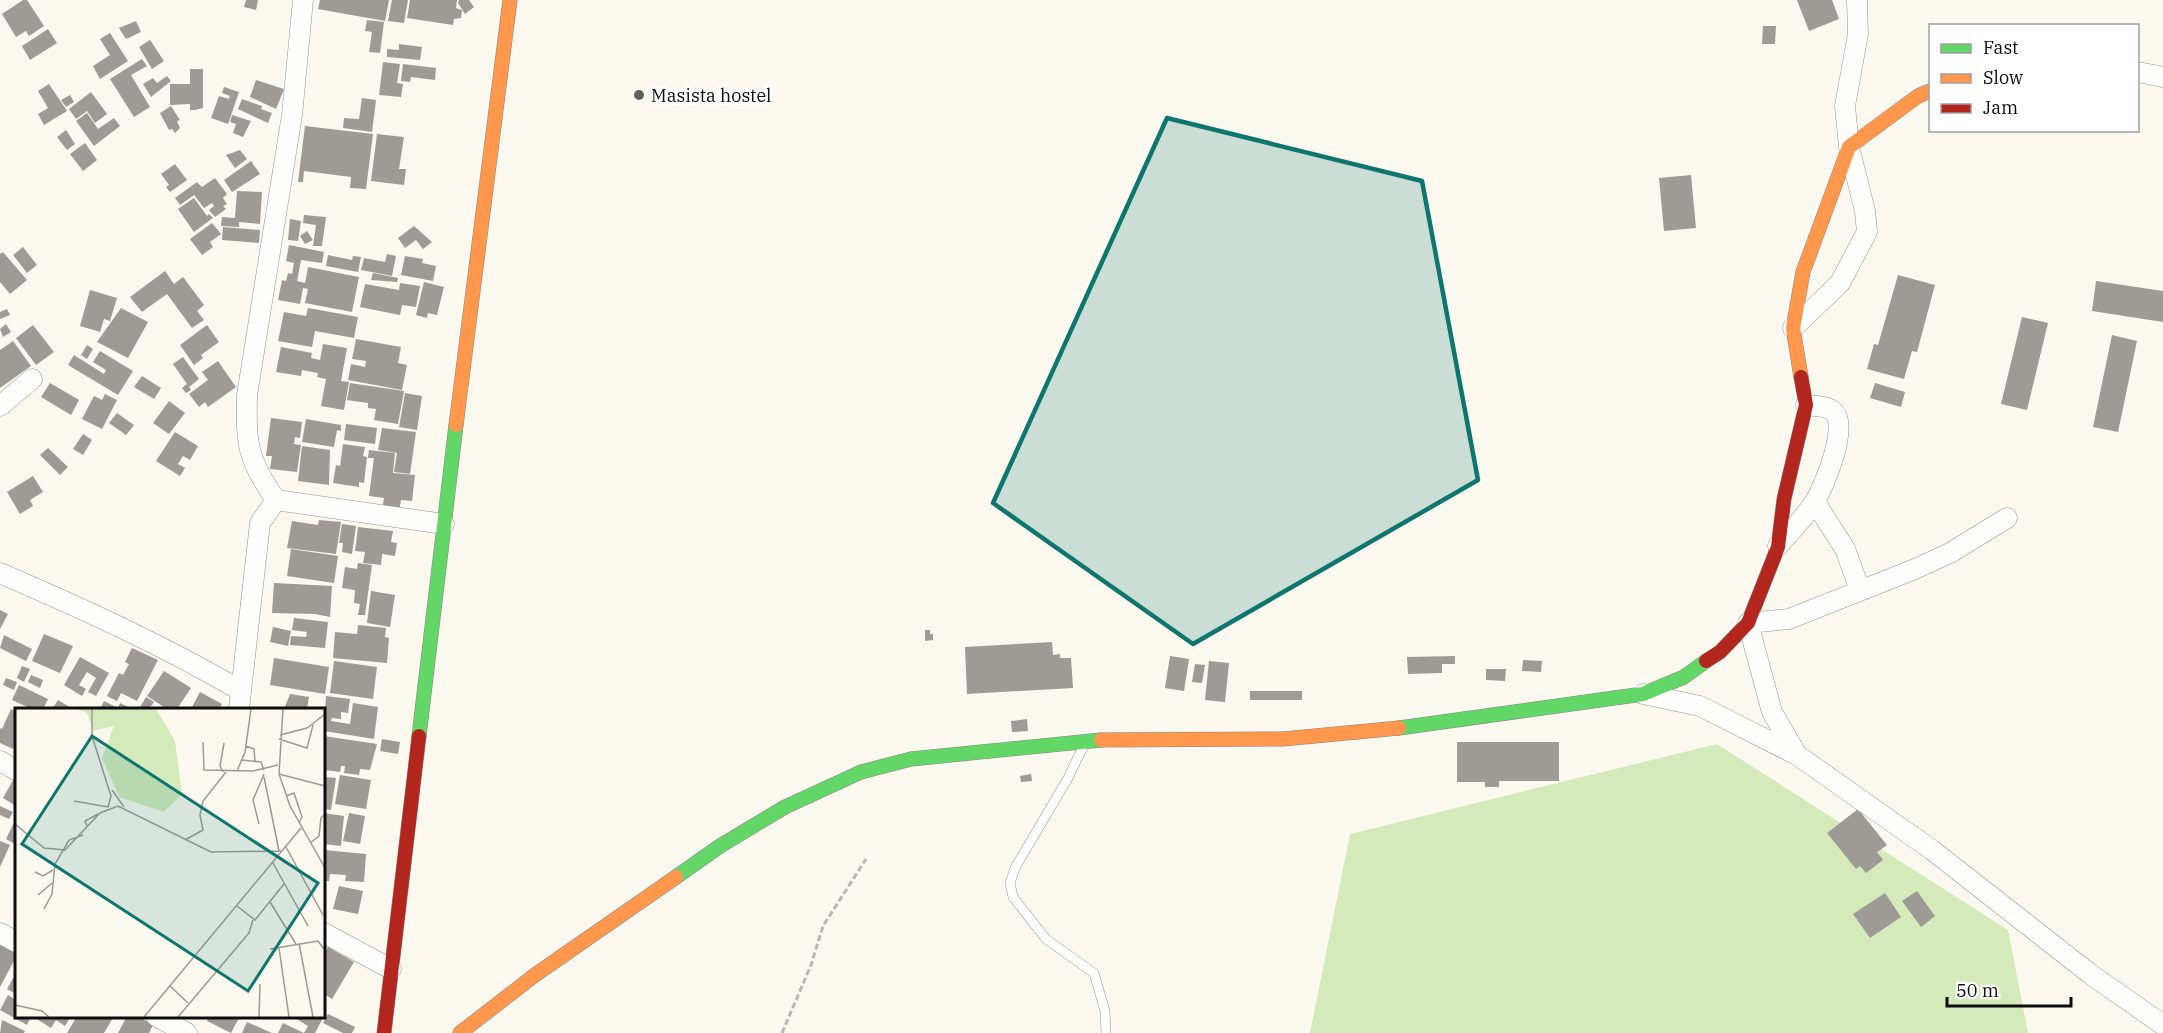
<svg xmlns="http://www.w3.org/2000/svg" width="2163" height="1033" font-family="'IBM Plex Serif',serif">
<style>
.forest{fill:#d5eabb}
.building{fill:#9e9a96}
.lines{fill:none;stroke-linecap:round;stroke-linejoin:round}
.lane-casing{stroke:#94938f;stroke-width:10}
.street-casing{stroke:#94938f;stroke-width:21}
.fast-casing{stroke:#8b8986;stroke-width:15}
.slow-casing{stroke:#8b8986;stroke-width:15}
.jam-casing{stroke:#8b8986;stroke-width:15}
.path{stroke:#b8b7b6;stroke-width:3;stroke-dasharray:6 3;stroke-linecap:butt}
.lane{stroke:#fefefd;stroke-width:9}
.street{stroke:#fefefd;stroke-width:20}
.fast{stroke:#63d668;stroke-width:14}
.slow{stroke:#ff974d;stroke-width:14}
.jam{stroke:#b3261e;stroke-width:14}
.marked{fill:#0f766e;fill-opacity:0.2;stroke:#0f766e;stroke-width:4.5;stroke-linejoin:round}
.poi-dot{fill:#605f5c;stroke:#fff;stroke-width:2}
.labels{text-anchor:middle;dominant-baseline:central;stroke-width:6;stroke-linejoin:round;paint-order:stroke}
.poi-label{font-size:18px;fill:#0d0d0d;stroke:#fff;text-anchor:start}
.inset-road{fill:none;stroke:#9c9a95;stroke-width:1.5}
.view{fill:#0f766e;fill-opacity:0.15;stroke:#0f766e;stroke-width:3}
.inset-edge{fill:none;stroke:#0d0d0d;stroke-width:3}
</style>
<rect width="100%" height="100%" fill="#fbf8f0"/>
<path class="forest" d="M 1717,744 L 2008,930 L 2028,1033 L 1310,1033 L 1350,834 Z"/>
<path class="building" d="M 23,0 L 27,0 L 44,26 L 29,36 L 26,31 L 16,37 L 2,14 Z
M 246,0 L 258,0 L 256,10 L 244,7 Z
M 320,0 L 389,0 L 385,21 L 318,9 Z
M 392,0 L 408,0 L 404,23 L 388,21 Z
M 410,0 L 457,0 L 456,8 L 462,10 L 461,18 L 454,19 L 453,25 L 407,18 Z
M 459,0 L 469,0 L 474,7 L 465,14 L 458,3 Z
M 1797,0 L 1832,0 L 1839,19 L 1809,31 Z
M 367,20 L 384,22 L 380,53 L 369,52 L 372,32 L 365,31 Z
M 136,21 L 141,32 L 126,39 L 119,28 Z
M 1763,26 L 1776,26 L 1775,44 L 1762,44 Z
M 48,29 L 57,43 L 30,60 L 22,46 Z
M 110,33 L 128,61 L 100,79 L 93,66 L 110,55 L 100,39 Z
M 150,40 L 164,61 L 152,69 L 139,47 Z
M 399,44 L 422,47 L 420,60 L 387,57 L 387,49 L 399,50 Z
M 142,59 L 147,66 L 131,75 L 150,107 L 134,117 L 110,79 Z
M 383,62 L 400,64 L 397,83 L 403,84 L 401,97 L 379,95 Z
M 403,64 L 436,68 L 435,80 L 411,77 L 410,82 L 401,81 Z
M 190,69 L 203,69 L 203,108 L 195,110 L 190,110 L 190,104 L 170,105 L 170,84 L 190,84 Z
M 167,76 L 171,81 L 151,97 L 143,84 L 153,78 L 157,83 Z
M 256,80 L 284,89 L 276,109 L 250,97 Z
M 49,84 L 67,111 L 44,125 L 38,114 L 48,108 L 38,91 Z
M 224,87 L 239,92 L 228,124 L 211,118 L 219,96 L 229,99 L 230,96 L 222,93 Z
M 91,92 L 107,114 L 95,123 L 87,111 L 76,119 L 69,109 Z
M 70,95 L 74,102 L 66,107 L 61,100 Z
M 362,98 L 376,100 L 372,132 L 343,128 L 344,118 L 359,119 Z
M 242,99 L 262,106 L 261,109 L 272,113 L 268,123 L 238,109 Z
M 171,106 L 180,120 L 177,121 L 180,128 L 175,133 L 172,129 L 169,130 L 160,113 Z
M 87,113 L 98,129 L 114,118 L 120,126 L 94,146 L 76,121 Z
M 232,115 L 251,121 L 243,137 L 233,133 L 236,124 L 230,122 Z
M 305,126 L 373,134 L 366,189 L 350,188 L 351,177 L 304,171 L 303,182 L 298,182 Z
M 66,130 L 75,144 L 67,150 L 57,137 Z
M 377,134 L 404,137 L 399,169 L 406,169 L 404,185 L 371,181 Z
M 85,143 L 97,160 L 83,171 L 70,154 Z
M 240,150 L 247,159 L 235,168 L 226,155 Z
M 251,161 L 260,174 L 232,192 L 224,180 Z
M 175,164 L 187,180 L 170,192 L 166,187 L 169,185 L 161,174 Z
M 1691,175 L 1696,228 L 1664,231 L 1659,178 Z
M 215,178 L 227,194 L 223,198 L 227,204 L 223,206 L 226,209 L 215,217 L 209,210 L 214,206 L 212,203 L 204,208 L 194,195 L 180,205 L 175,198 L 197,182 L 202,187 Z
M 237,191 L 262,192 L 260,224 L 239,222 L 239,227 L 221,226 L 222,217 L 235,218 Z
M 194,198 L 207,216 L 209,214 L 213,218 L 194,232 L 178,209 Z
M 304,215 L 326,217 L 322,246 L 313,246 L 316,225 L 303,223 Z
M 290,219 L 301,221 L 298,241 L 288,240 Z
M 212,223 L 221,234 L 210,242 L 213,247 L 202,255 L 190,239 Z
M 414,226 L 432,242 L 423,249 L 416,240 L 405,248 L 398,238 Z
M 223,227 L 260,230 L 259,243 L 222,240 Z
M 307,231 L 313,240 L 305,244 L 300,236 Z
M 289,245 L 324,252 L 322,263 L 301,260 L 297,281 L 305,283 L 308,267 L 359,277 L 352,312 L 305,303 L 308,289 L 303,288 L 300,304 L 278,300 L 282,280 L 286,281 L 288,273 L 292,274 L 294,263 L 286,261 Z
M 23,247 L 37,265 L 27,273 L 13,255 Z
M 3,252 L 27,280 L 10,294 L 0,282 L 0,254 Z
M 387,254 L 396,256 L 392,276 L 361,270 L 364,258 L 385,262 Z
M 328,255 L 352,260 L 353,256 L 361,257 L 358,272 L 326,266 Z
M 405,256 L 423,259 L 422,263 L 436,266 L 433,281 L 401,275 Z
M 165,271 L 174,284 L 183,277 L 204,305 L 197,311 L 204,320 L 192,328 L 167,294 L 142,312 L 130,297 Z
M 373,273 L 398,278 L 397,282 L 371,280 Z
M 1898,275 L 1935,285 L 1917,352 L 1912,351 L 1904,379 L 1867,369 L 1874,344 L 1878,345 Z
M 2096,281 L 2163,291 L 2163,322 L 2092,311 Z
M 424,282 L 444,287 L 437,315 L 428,313 L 427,318 L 416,315 Z
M 400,283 L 420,286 L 416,307 L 402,305 L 400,315 L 360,307 L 365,284 L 399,290 Z
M 90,290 L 117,298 L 110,321 L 104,319 L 100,332 L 80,326 Z
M 121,308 L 148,322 L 128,358 L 97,342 Z
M 308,308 L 358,317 L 354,338 L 315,331 L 312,347 L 278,341 L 284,312 L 306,316 Z
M 7,309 L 10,315 L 0,319 L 0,312 Z
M 2022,317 L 2048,323 L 2027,410 L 2001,404 Z
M 6,324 L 11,332 L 3,337 L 0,329 Z
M 33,325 L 54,352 L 36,365 L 16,338 Z
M 207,325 L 219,342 L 201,355 L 203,358 L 194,365 L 180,345 Z
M 2112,335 L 2137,341 L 2118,432 L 2093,427 Z
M 356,339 L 401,347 L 398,363 L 407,365 L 402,390 L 348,380 L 351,364 L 365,367 L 366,361 L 352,359 Z
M 13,341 L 31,366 L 0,388 L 0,350 Z
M 323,344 L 347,348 L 341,381 L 349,382 L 344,410 L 321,406 L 326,379 L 317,377 L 318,373 L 302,370 L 301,376 L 276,372 L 281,347 L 312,353 L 311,358 L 320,360 Z
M 87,345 L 93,349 L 87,359 L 81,355 Z
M 100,351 L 133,371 L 118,395 L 68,365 L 74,355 L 104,374 L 106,370 L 93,362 Z
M 183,357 L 199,379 L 189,387 L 191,390 L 186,393 L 182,388 L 187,384 L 173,364 Z
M 218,361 L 236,387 L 208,407 L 205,402 L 199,407 L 189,394 L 208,380 L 202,372 Z
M 142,376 L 161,388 L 154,399 L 134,387 Z
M 50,383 L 79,400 L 71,415 L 41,397 Z
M 350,383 L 404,391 L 398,424 L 374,420 L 376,409 L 368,408 L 368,403 L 347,400 Z
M 1875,383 L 1905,392 L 1901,407 L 1870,398 Z
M 405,393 L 422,396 L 417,430 L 399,427 Z
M 105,394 L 117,400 L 102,429 L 82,419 L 94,396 L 102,400 Z
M 169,401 L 185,413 L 169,434 L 153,423 Z
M 117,413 L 134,425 L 126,435 L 109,423 Z
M 271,418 L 302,422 L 300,438 L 295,437 L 294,444 L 301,445 L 297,472 L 270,469 L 272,456 L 266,456 Z
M 306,419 L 341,425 L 341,431 L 337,430 L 334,447 L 302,442 Z
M 346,424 L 377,428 L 375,444 L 344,440 Z
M 382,428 L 416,432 L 410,474 L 394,472 L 397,453 L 378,450 Z
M 175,432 L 198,446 L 190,460 L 183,456 L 178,464 L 185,468 L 180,476 L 156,461 Z
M 83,434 L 92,440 L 83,455 L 73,449 Z
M 343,444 L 365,447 L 363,456 L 367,457 L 364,483 L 359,482 L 359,487 L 333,483 L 336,465 L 340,466 Z
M 302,446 L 330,450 L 329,485 L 298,481 Z
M 48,448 L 68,467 L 60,475 L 40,455 Z
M 369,450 L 395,453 L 393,473 L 415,475 L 412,501 L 401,500 L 399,512 L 382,510 L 384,498 L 369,496 L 374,458 L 368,458 Z
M 33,476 L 43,492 L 30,500 L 33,506 L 20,514 L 7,492 Z
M 319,520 L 341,522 L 336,554 L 287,548 L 292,521 L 318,525 Z
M 342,524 L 356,526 L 352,554 L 342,552 L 343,543 L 339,543 Z
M 358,527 L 393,531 L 391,542 L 397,543 L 395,556 L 382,554 L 381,565 L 363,563 L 365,552 L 355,551 Z
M 291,549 L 338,556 L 334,583 L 287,576 Z
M 358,563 L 372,565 L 365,615 L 358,615 L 360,604 L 354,603 L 355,590 L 342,588 L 345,567 L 357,569 Z
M 274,583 L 332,586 L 330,617 L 315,614 L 272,613 Z
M 371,591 L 395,595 L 390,627 L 367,623 Z
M 0,610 L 8,614 L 0,629 Z
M 294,618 L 328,622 L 325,648 L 290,645 L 291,636 L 306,637 L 307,632 L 292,630 Z
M 358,625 L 386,628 L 385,637 L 389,638 L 387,663 L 333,658 L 335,632 L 357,634 Z
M 273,627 L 291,631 L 288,646 L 270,642 Z
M 925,630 L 930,630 L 930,634 L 933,634 L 933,640 L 925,641 Z
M 44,634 L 73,646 L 60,673 L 32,661 Z
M 4,635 L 32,649 L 26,661 L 0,648 Z
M 1052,642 L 1053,655 L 1060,654 L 1060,658 L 1071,658 L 1073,688 L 967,694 L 965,647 Z
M 132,648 L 158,660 L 137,701 L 121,693 L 117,701 L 107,696 L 119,673 L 123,675 L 129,664 L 125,662 Z
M 1170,656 L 1189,659 L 1184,691 L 1165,688 Z
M 1455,656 L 1455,664 L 1442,664 L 1442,673 L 1408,674 L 1407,657 Z
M 80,657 L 109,673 L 96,696 L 88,692 L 96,678 L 87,672 L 79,685 L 86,689 L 82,696 L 64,685 Z
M 274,658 L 329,667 L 325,694 L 270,685 Z
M 1523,660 L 1542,661 L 1541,672 L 1522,671 Z
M 334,661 L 377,667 L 373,699 L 330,693 Z
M 1209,661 L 1229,663 L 1225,702 L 1205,700 Z
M 1195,664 L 1205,665 L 1202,683 L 1192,682 Z
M 22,666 L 30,669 L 24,682 L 17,678 Z
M 1486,669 L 1506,669 L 1505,681 L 1486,680 Z
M 164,671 L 191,688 L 177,709 L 167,709 L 147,696 Z
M 31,675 L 43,680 L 40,688 L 28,682 Z
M 6,678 L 17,682 L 14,690 L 3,685 Z
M 19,685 L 48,699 L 43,709 L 32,709 L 12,700 Z
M 1250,691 L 1302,691 L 1302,700 L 1250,700 Z
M 200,692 L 222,704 L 219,709 L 191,709 Z
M 290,694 L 309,697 L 307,709 L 284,709 Z
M 326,696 L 350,699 L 348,713 L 341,712 L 341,719 L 332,718 L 331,721 L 350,724 L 353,703 L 378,707 L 374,739 L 324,731 Z
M 146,697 L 154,702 L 149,709 L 139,709 Z
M 58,700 L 73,709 L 52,709 Z
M 104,701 L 118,708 L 120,703 L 132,709 L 100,709 Z
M 11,709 L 16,712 L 16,742 L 13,749 L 0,743 L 0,728 L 2,729 Z
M 1027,719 L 1028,731 L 1012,732 L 1011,721 Z
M 324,736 L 377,744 L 370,770 L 360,769 L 359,775 L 344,773 L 345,766 L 341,766 L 340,772 L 324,770 Z
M 382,739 L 400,742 L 398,754 L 380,751 Z
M 1457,742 L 1559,742 L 1559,781 L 1499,781 L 1499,787 L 1485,787 L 1485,782 L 1457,782 Z
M 1031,774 L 1032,781 L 1021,782 L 1020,776 Z
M 340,775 L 371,780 L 366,809 L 335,804 Z
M 324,777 L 336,778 L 331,810 L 324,809 Z
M 14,778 L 16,780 L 16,806 L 3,798 Z
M 0,806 L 13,812 L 9,819 L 0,815 Z
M 1858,809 L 1887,845 L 1877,852 L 1883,860 L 1866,873 L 1860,866 L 1856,869 L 1827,833 Z
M 324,813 L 344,816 L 341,846 L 324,844 Z
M 349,813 L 365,816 L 360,844 L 343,841 Z
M 16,818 L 16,842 L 15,844 L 6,839 Z
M 0,841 L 10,845 L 0,867 Z
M 324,850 L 366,854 L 364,882 L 345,881 L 346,875 L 330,874 L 329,881 L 324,881 Z
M 339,886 L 363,891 L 358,914 L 333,909 Z
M 1917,891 L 1935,916 L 1921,927 L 1902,901 Z
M 1885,893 L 1901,917 L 1870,938 L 1853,914 Z
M 0,939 L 16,948 L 16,957 L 0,987 Z
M 328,947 L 354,962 L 332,999 L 324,994 L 324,953 Z
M 13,978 L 16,980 L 16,994 L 7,989 Z
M 8,995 L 16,1000 L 16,1016 L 31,1016 L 27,1025 L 0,1010 Z
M 328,1014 L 355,1027 L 352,1033 L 343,1033 L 323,1023 Z
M 32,1016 L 71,1016 L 65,1026 L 56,1020 L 51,1028 Z
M 77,1016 L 84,1017 L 114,1016 L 104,1033 L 67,1033 Z
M 127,1016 L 138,1016 L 153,1025 L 149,1033 L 118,1033 Z
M 209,1016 L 240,1016 L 231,1033 L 207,1021 Z
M 292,1016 L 320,1016 L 323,1018 L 315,1033 L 304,1033 L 308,1026 Z
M 2,1020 L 25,1031 L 24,1033 L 0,1033 Z
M 247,1022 L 272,1033 L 242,1033 Z
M 283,1023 L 304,1033 L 278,1033 Z"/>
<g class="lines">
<defs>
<path id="lane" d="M 1083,747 L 1068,778 L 1015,868 L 1010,883 L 1013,897 L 1046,939 L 1094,973 L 1105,1011 L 1106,1033"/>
<path id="street" d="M 2138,72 L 2163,77
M 1793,328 L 1840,283 L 1867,232 L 1865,211 L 1849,147 L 1845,106 L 1858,34 L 1857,0
M 0,406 L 32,379
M 276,500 C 247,459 246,444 247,395 L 292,115 L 303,0
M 1815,502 L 1845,549 L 1860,590
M 2007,518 L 1950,553 L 1915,569 L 1789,619 L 1748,623 L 1772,712 L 1797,755 L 1932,850 L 2089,973 L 2163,1025
M 1778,546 C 1790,532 1804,518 1814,503 C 1824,487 1850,425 1833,411 C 1827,406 1814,406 1806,405
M 0,573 C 83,609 163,645 241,691
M 1643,694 L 1700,706 L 1797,755
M 239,709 L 260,523 L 276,500 L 444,524
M 0,761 L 16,770
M 0,933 L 16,942
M 324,933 L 391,969
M 156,1016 L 187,1033"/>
<path id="fast" d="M 1399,728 L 1643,694 L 1684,677 L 1706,661
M 419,736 L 456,425
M 676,877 L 720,846 L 785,807 L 861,772 L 911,759 L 1101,740"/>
<path id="slow" d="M 1801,377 L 1793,328 L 1803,272 L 1849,147 L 1918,96 L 1930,91
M 456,425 L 510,0
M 1101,740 L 1283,739 L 1399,728
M 460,1033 L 535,975 L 676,877"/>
<path id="jam" d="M 1706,661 L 1720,652 L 1748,623 L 1778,547 L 1784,499 L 1806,405 L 1801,377
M 384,1033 L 419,736"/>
</defs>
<use href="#lane" class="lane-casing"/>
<use href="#street" class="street-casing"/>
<use href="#fast" class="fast-casing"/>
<use href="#slow" class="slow-casing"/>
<use href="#jam" class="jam-casing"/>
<path class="path" d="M 782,1033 L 811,965 L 823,926 L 866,859"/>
<use href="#lane" class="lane"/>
<use href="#street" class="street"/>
<use href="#fast" class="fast"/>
<use href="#slow" class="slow"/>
<use href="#jam" class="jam"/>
</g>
<path class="marked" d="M 1167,118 L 1422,181 L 1478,480 L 1193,644 L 993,503 Z"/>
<circle class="poi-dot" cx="639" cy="95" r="6"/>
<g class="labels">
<g class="poi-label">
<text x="651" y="95">Masista hostel</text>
</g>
</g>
<g transform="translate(15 708)">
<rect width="310" height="310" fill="#fbf8f0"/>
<path d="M 63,1 L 141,1 L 160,33 L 167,86 L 149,104 L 104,89 L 87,50 L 99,18 L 78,23 L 72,5 Z" fill="#d5eabb"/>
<path class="inset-road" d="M 268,1 L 264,66 L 275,98 L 310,160M 265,27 L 292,20 L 310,6M 264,31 L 292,40 L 298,17M 188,34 L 189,62 L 238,63 L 263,57M 231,38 L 239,41 L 240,53M 227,52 L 246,54 L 249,62M 222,63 L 230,44 L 236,1M 208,64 L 205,58 L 209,35M 264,66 L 310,78M 249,69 L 264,143M 97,82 L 109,99M 271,88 L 279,85 L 287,109 L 284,115M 59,93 L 93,99 L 96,88 L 77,28 L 77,1M 0,116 L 29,140 L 50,142 L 85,105 L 103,98 L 196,144 L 267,143M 244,116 L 238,92 L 249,66M 72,118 L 70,113 L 83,106M 170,132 L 188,122 L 185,107 L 188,93 L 211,64M 295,135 L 304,128 L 306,110 L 310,106M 271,139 L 308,207M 258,155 L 293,218M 20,164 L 28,168 L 38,162M 23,187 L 37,175M 255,194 L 281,236M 222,198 L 240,212 L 269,176M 29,201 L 37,186 L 40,156 L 54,132 L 68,127M 284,235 L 298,309M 264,240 L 274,309M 310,240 L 310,259M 255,241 L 303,233 L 309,241M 155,278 L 173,295M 0,297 L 27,303 L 34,309M 129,309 L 286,120M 163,309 L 234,225 L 238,212M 244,309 L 245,276"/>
<path class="view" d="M 77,28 L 303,175 L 233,283 L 7,136 Z"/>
<rect width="310" height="310" class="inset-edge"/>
</g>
<rect x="1929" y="24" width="210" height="108" fill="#ffffff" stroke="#9e9e9e" stroke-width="1.5"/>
<rect x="1941" y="44" width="30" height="9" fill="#63d668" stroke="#9e9e9e" stroke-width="1.5"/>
<text x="1983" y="54" font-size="18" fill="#0d0d0d">Fast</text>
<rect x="1941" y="74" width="30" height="9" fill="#ff974d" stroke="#9e9e9e" stroke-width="1.5"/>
<text x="1983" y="84" font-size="18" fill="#0d0d0d">Slow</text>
<rect x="1941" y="104" width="30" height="9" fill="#b3261e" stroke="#9e9e9e" stroke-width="1.5"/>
<text x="1983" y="114" font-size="18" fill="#0d0d0d">Jam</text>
<path d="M1947 997v9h124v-9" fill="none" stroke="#0d0d0d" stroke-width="3"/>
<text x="1956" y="997" font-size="18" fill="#0d0d0d" stroke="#ffffff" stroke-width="4.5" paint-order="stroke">50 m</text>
</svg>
